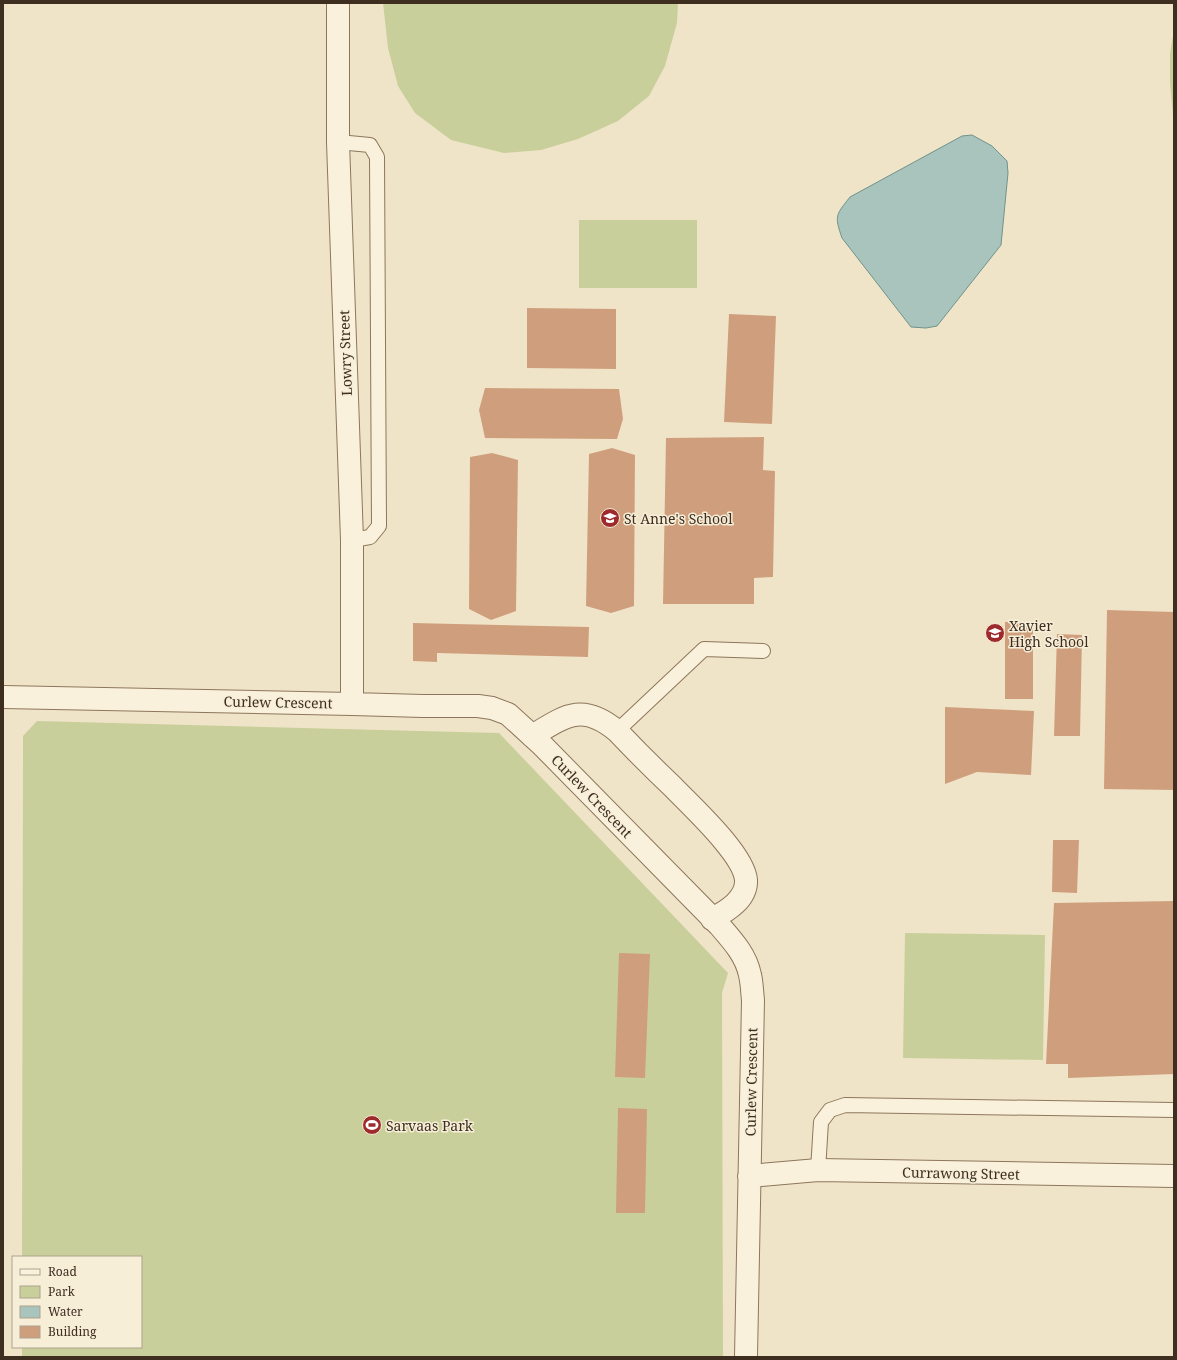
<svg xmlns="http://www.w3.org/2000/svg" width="1177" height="1360" font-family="'Noto Serif',serif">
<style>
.green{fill:#c9cf9b}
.water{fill:#a9c4bc;stroke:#6f938a}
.building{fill:#cf9f7d}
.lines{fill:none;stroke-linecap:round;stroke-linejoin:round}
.service-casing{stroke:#8d765c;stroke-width:16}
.minor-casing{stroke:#8d765c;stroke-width:24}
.service{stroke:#faf1dc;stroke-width:14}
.minor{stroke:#faf1dc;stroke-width:22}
.labels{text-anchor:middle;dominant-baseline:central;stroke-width:3;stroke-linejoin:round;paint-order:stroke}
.street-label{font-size:14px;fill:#3d2e20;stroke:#f7eed8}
.poi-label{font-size:14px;fill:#3d2e20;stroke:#f7eed8;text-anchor:start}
</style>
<rect width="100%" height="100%" fill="#f0e4c8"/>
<path class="green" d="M 383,3 L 678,3 L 677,23 L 665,66 L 649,96 L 618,121 L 578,139 L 541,150 L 504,153 L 451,140 L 415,113 L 398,86 L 388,48 Z
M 1174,30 L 1174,126 L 1170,83 L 1170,53 Z
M 579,220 L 697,220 L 697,288 L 579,288 Z
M 37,721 L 499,733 L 728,973 L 722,993 L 723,1357 L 22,1357 L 22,1347 L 141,1347 L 141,1257 L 22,1257 L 23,736 Z
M 905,933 L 1045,935 L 1043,1060 L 903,1058 Z"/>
<path class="water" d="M 972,135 L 992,146 L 1007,161 L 1008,173 L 1001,245 L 937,326 L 926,328 L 911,327 L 842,238 C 834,215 836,215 850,197 L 962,136 Z"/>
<path class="building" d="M 527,308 L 616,309 L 616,369 L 527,368 Z
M 729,314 L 776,316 L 772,424 L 724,422 Z
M 485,388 L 619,389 L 623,419 L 617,439 L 485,438 L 479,410 Z
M 764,437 L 763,470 L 775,471 L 773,577 L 754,578 L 754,604 L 663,604 L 666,438 Z
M 612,448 L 635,455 L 634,606 L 611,613 L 586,606 L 589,454 Z
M 492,453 L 518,460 L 516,611 L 491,620 L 469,609 L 470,457 Z
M 1107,610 L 1174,612 L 1174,790 L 1104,789 Z
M 1005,622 L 1033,622 L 1033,699 L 1005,699 Z
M 413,623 L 589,627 L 588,657 L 437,653 L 437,662 L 413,661 Z
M 1057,634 L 1082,635 L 1080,736 L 1054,736 Z
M 945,707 L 1034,711 L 1031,775 L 977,772 L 945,784 Z
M 1053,840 L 1079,840 L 1077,893 L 1052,892 Z
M 1174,901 L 1174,1074 L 1068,1078 L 1068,1064 L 1046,1064 L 1054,903 Z
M 619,953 L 650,954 L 645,1078 L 615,1077 Z
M 618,1108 L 647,1109 L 645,1213 L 616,1213 Z"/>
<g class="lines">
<defs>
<path id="service" d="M 338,142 L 370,145 L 377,157 L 379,526 L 370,537 L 352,540
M 617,731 L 704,649 L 763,651
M 818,1170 L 821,1122 L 830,1110 L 845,1105 L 1174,1110"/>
<path id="minor" d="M 338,3 L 338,142 L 352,540 L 352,704
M 3,697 L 352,704 L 423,706 L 478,706 L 492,708 L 508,714 L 541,744 L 719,925 C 732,940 746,955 750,975 C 752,983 752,992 753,1000 L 746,1357
M 532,736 C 565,716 582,702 617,731 C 635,750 654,769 673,787 C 691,806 744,854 746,880 C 747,899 727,911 712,919
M 749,1176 L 818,1170 L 1174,1176"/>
</defs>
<use href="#service" class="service-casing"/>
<use href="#minor" class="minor-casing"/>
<use href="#service" class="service"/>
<use href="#minor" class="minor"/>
</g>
<defs>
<symbol id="school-disc" viewBox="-11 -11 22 22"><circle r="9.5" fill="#9e2a2b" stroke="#f7eed8"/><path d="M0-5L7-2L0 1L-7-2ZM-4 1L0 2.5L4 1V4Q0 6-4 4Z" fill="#fff"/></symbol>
<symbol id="stadium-disc" viewBox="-11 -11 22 22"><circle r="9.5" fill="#9e2a2b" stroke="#f7eed8"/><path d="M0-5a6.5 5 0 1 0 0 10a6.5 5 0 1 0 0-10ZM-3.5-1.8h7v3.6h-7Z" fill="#fff"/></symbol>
</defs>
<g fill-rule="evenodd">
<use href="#school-disc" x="599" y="507" width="22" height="22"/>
<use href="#school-disc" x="984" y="622" width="22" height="22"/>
<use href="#stadium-disc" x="361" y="1114" width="22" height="22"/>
</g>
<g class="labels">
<g class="street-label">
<text transform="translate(345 353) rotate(-92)">Lowry Street</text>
<text transform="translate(278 702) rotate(1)">Curlew Crescent</text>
<text transform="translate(592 796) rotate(46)">Curlew Crescent</text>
<text transform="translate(751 1082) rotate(-89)">Curlew Crescent</text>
<text transform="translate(961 1173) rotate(1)">Currawong Street</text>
</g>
<g class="poi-label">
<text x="624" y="518">St Anne's School</text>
<text x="1009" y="625">Xavier<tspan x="1009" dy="16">High School</tspan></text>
<text x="386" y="1125">Sarvaas Park</text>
</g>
</g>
<rect width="1177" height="1360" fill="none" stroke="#3d2e20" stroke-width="8"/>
<rect x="12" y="1256" width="130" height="92" fill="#f7eed8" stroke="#ada18e"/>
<rect x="20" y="1269" width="20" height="6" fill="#faf1dc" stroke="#ada18e"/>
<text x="48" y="1276" font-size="12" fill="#3d2e20">Road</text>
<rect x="20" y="1286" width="20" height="12" fill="#c9cf9b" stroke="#ada18e"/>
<text x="48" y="1296" font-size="12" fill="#3d2e20">Park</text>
<rect x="20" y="1306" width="20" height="12" fill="#a9c4bc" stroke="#ada18e"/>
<text x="48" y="1316" font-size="12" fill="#3d2e20">Water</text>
<rect x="20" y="1326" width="20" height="12" fill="#cf9f7d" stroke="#ada18e"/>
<text x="48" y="1336" font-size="12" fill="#3d2e20">Building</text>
</svg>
